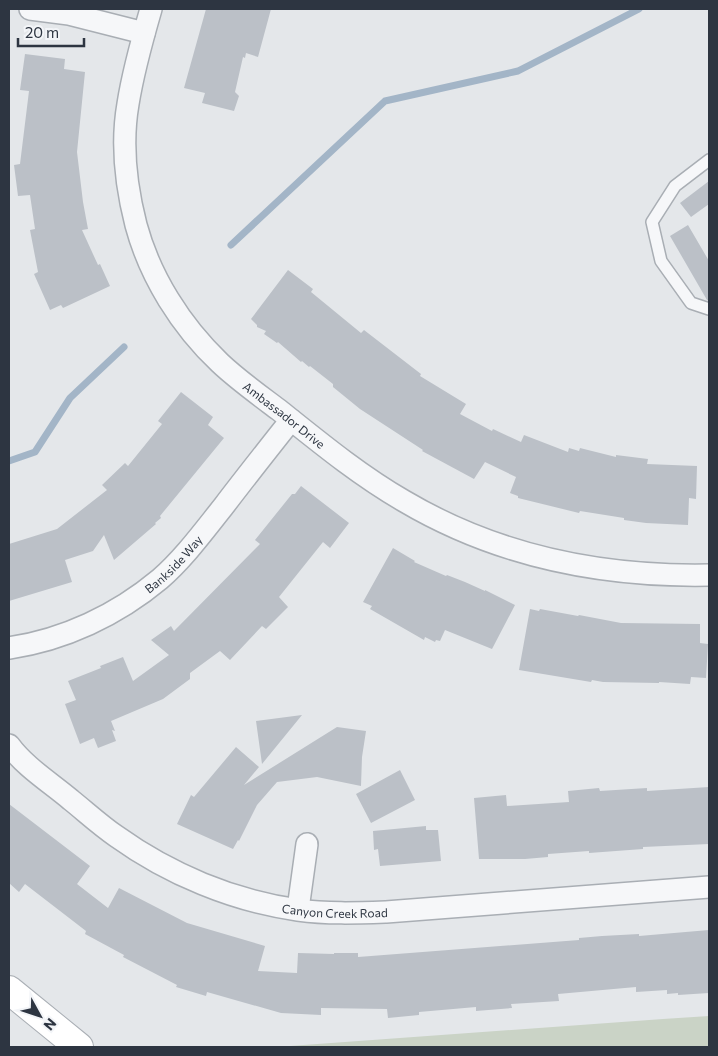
<svg xmlns="http://www.w3.org/2000/svg" width="718" height="1056" font-family="Commissioner,sans-serif">
<style>
.green{fill:#cad3c6}
.lines{fill:none;stroke-linecap:round;stroke-linejoin:round}
.stream{stroke:#a3b5c7;stroke-width:7}
.building{fill:#bbc0c7}
.service-casing{stroke:#a9aeb4;stroke-width:14}
.minor-casing{stroke:#a9aeb4;stroke-width:24}
.secondary-casing{stroke:#a9aeb4;stroke-width:30}
.service{stroke:#f6f7f9;stroke-width:11}
.minor{stroke:#f6f7f9;stroke-width:21}
.secondary{stroke:#fff;stroke-width:28}
.labels{text-anchor:middle;dominant-baseline:central;stroke-width:4.5;stroke-linejoin:round;paint-order:stroke}
.street-label{font-size:12px;fill:#2d3541;stroke:#f3f5f8}
</style>
<rect width="100%" height="100%" fill="#e4e7ea"/>
<path class="green" d="M 709,1016 L 709,1047 L 276,1047 L 663,1019 Z"/>
<g class="lines">
<path class="stream" d="M 231,245 L 385,101 L 518,71 L 639,9
M 9,461 L 35,452 L 70,398 L 124,347"/>
</g>
<path class="building" d="M 206,9 L 271,9 L 258,57 L 246,53 L 245,58 L 243,57 L 235,92 L 239,96 L 234,111 L 202,103 L 205,93 L 184,88 Z
M 25,54 L 65,59 L 64,69 L 85,72 L 77,152 L 83,202 L 88,229 L 82,230 L 98,265 L 100,264 L 110,286 L 63,308 L 61,305 L 50,310 L 34,274 L 38,272 L 30,230 L 35,229 L 30,195 L 18,196 L 14,165 L 20,164 L 29,91 L 20,90 Z
M 709,181 L 709,204 L 691,217 L 680,203 Z
M 688,225 L 709,261 L 709,301 L 707,300 L 670,236 Z
M 288,270 L 313,289 L 311,292 L 361,333 L 364,330 L 421,374 L 420,376 L 466,404 L 460,414 L 492,431 L 493,429 L 521,442 L 524,435 L 568,452 L 569,448 L 579,451 L 580,448 L 616,457 L 616,455 L 648,459 L 647,464 L 697,466 L 696,499 L 689,498 L 688,525 L 646,523 L 624,520 L 624,518 L 580,511 L 579,513 L 518,498 L 518,496 L 510,493 L 516,477 L 485,462 L 474,479 L 422,451 L 423,450 L 360,409 L 333,387 L 333,384 L 310,366 L 309,367 L 302,361 L 301,362 L 278,342 L 277,343 L 264,334 L 266,331 L 257,327 L 257,325 L 251,319 Z
M 181,392 L 213,417 L 208,425 L 224,438 L 160,516 L 161,518 L 155,523 L 156,524 L 114,560 L 104,535 L 93,551 L 65,560 L 72,582 L 9,601 L 9,544 L 57,529 L 107,490 L 102,485 L 125,463 L 128,466 L 162,424 L 158,421 Z
M 301,486 L 349,523 L 330,548 L 323,542 L 279,597 L 288,607 L 266,629 L 262,626 L 230,660 L 220,651 L 190,673 L 190,679 L 163,699 L 111,721 L 115,731 L 112,730 L 116,741 L 98,748 L 94,738 L 80,744 L 65,704 L 76,700 L 68,681 L 101,668 L 100,666 L 123,657 L 133,681 L 169,655 L 151,640 L 171,626 L 174,631 L 260,544 L 255,540 L 292,494 L 295,494 Z
M 393,548 L 415,561 L 414,562 L 446,576 L 447,575 L 465,582 L 485,591 L 485,590 L 515,605 L 492,649 L 445,630 L 440,641 L 436,640 L 435,642 L 425,637 L 424,640 L 370,609 L 372,606 L 363,602 Z
M 530,609 L 539,611 L 540,609 L 578,616 L 579,615 L 621,623 L 700,624 L 700,643 L 708,644 L 706,678 L 691,677 L 690,684 L 659,682 L 659,683 L 603,682 L 592,680 L 591,682 L 519,670 Z
M 302,715 L 262,764 L 256,721 Z
M 337,727 L 366,731 L 362,757 L 361,786 L 317,777 L 277,782 L 257,805 L 239,841 L 238,840 L 233,849 L 177,824 L 191,795 L 194,797 L 236,747 L 259,767 L 244,785 Z
M 400,770 L 415,800 L 371,823 L 356,794 Z
M 709,787 L 709,844 L 643,847 L 643,849 L 589,853 L 589,851 L 548,854 L 548,857 L 525,859 L 479,859 L 474,798 L 506,795 L 507,806 L 569,802 L 568,791 L 599,788 L 600,791 L 647,788 L 647,791 Z
M 9,804 L 90,866 L 77,884 L 108,908 L 119,888 L 187,923 L 265,946 L 258,971 L 297,973 L 298,953 L 334,954 L 334,953 L 358,953 L 358,957 L 579,940 L 579,938 L 602,936 L 639,934 L 639,936 L 709,930 L 709,993 L 678,995 L 678,993 L 667,994 L 667,990 L 636,992 L 636,987 L 558,994 L 559,1001 L 511,1004 L 512,1008 L 476,1011 L 476,1007 L 419,1012 L 419,1015 L 388,1018 L 387,1009 L 321,1008 L 321,1015 L 281,1013 L 207,992 L 206,996 L 176,987 L 177,985 L 123,957 L 124,955 L 85,934 L 86,931 L 25,884 L 19,892 L 9,883 Z
M 426,826 L 426,830 L 438,830 L 441,861 L 380,866 L 378,849 L 374,850 L 373,831 Z"/>
<g class="lines">
<defs>
<path id="service" d="M 709,160 L 675,186 L 652,222 L 661,261 L 691,303 L 709,309"/>
<g id="minor">
<path d="M 30,9 L 69,14 L 144,33"/>
<path id="s1" d="M 151,9 C 142,40 133,72 128,104 C 121,144 126,186 136,225 C 150,277 181,326 220,363 C 238,380 259,395 279,410 C 319,442 359,475 404,501 C 497,556 602,577 709,575"/>
<path id="s2" d="M 9,648 C 64,640 117,615 160,579 C 184,558 203,532 223,507 C 245,478 268,449 291,420"/>
<path id="s3" d="M 9,745 C 25,767 51,783 71,800 C 86,812 100,825 116,836 C 169,874 233,901 298,910 C 327,914 356,913 386,912 L 709,887"/>
<path d="M 298,909 L 307,844"/>
</g>
<path id="secondary" d="M 9,990 L 79,1047"/>
</defs>
<use href="#service" class="service-casing"/>
<use href="#minor" class="minor-casing"/>
<use href="#secondary" class="secondary-casing"/>
<use href="#service" class="service"/>
<use href="#minor" class="minor"/>
<use href="#secondary" class="secondary"/>
</g>
<g class="labels">
<g class="street-label">
<text stroke="none"><textPath href="#s1" startOffset="466">Ambassador Drive</textPath></text>
<text stroke="none"><textPath href="#s2" startOffset="188">Bankside Way</textPath></text>
<text stroke="none"><textPath href="#s3" startOffset="376">Canyon Creek Road</textPath></text>
</g>
</g>
<rect width="718" height="1056" fill="none" stroke="#2d3541" stroke-width="20"/>
<g transform="translate(40 1016) rotate(130)" stroke="#f3f5f8" stroke-width="4" paint-order="stroke">
<path d="M0-4L9 19L0 12L-9 19Z" fill="#2d3541"/>
<text y="-8" font-size="14" font-weight="bold" text-anchor="middle" fill="#2d3541">N</text>
</g>
<path d="M18 38v8h66v-8" fill="none" stroke="#2d3541" stroke-width="2.5"/>
<text x="25" y="38" font-size="15" fill="#2d3541" stroke="#f3f5f8" stroke-width="4" paint-order="stroke">20 m</text>
</svg>
